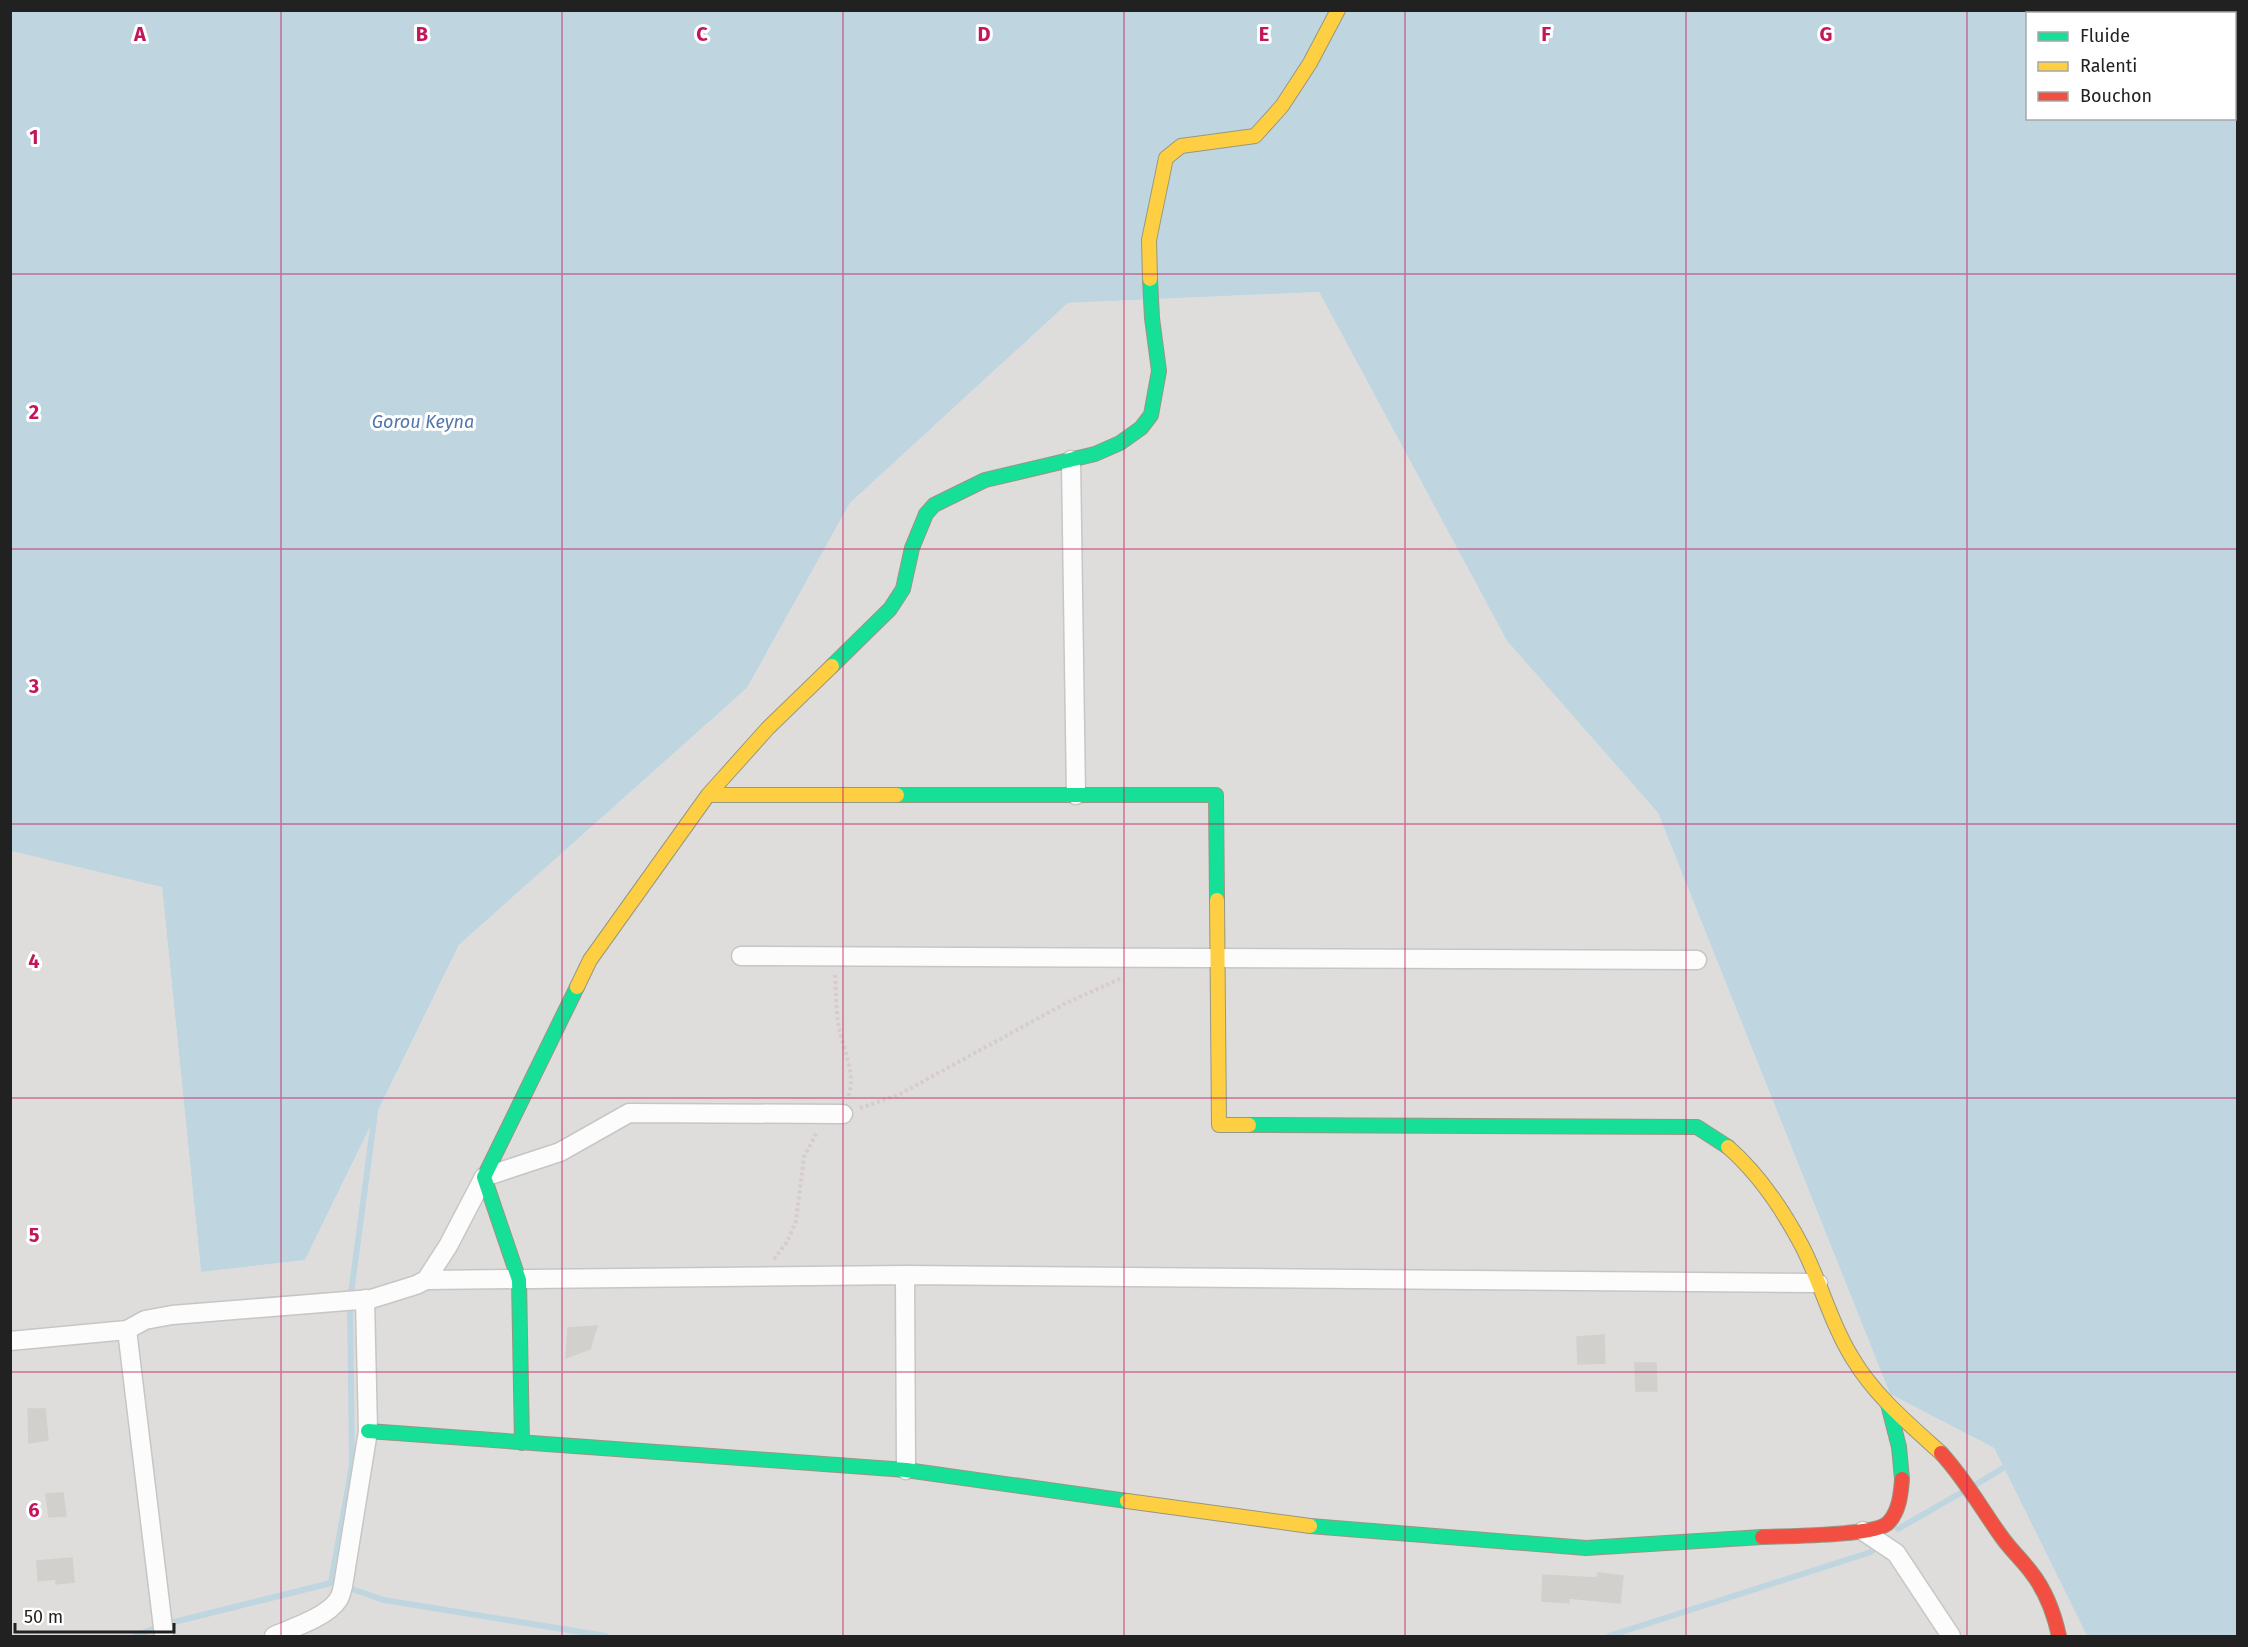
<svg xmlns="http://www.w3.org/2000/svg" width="2248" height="1647" font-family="'Fira Sans',sans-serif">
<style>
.residential{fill:#dedddb}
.water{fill:#bfd6e0;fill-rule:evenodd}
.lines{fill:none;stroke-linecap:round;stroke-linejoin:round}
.stream{stroke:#bfd6e0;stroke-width:6}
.building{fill:#d2d0cd;stroke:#d2d0cb;stroke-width:1.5}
.street-casing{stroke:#c6c6c4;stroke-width:21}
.fast-casing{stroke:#959882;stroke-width:16}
.slow-casing{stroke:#959882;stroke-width:16}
.jam-casing{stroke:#959882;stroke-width:16}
.path{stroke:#d7ccc9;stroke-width:4;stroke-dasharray:3 3;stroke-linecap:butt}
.street{stroke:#fdfcfc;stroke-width:18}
.fast{stroke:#16e098;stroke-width:14}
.slow{stroke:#ffcf43;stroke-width:14}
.jam{stroke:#f24e42;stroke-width:14}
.grid{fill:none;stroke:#c2185b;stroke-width:1.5;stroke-opacity:0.55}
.labels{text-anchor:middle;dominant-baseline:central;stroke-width:6;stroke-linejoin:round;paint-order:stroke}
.water-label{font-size:18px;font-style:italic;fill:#5176ac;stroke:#fff}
.grid-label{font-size:20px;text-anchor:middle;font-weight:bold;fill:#c2185b;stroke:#fff;stroke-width:6;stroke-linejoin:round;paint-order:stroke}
</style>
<rect width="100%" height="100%" fill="#efeeea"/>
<path class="residential" d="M 1319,292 L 1507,641 L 1658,813 L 1890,1394 L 1994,1448 L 2087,1636 L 11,1636 L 11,851 L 162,886 L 201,1272 L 305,1260 L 459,945 L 747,688 L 850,503 L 1068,303 Z"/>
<path class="water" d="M 11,11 L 2237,11 L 2237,1636 L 2087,1636 L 1994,1448 L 1890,1394 L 1658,813 L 1507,641 L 1319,292 L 1068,303 L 850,503 L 747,688 L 459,945 L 305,1260 L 201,1272 L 162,887 L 11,851 ZM 2028,14 L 2234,14 L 2234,118 L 2028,118 Z"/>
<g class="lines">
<path class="stream" d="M 1975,1485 L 2010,1464
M 1898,1529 L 1964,1491
M 346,1587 L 384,1600 L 606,1636
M 136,1636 L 162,1625 L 331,1583 L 352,1465 L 350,1301 L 375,1112
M 1609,1636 L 1871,1552 L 1878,1545"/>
</g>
<path class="building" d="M 597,1326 L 590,1349 L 566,1358 L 568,1328 Z
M 1604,1335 L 1605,1363 L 1578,1364 L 1577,1337 Z
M 1635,1363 L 1656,1363 L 1657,1391 L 1636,1391 Z
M 28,1409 L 45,1409 L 48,1440 L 29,1443 Z
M 63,1493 L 66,1516 L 49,1517 L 46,1494 Z
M 72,1558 L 74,1582 L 56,1584 L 56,1579 L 38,1581 L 37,1561 Z
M 1598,1573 L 1623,1576 L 1620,1603 L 1569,1598 L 1569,1603 L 1542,1601 L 1543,1575 L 1597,1578 Z"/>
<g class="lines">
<defs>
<path id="street" d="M 1071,460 L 1076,795
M 741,956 L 1697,960
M 905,1275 L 906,1470
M 426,1280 L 905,1275 L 1818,1283
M 127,1330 L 164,1636
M 10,1341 L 127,1330 L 145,1320 L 172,1315 L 371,1299 L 416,1285 L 426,1280 L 448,1246 L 484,1177 L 560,1152 L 629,1113 L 843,1114
M 1863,1531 L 1896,1553 L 1951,1636
M 274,1636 C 292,1628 327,1617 338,1600 C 341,1596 342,1590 343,1586 L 368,1431 L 365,1299"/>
<path id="fast" d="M 832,666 L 890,609 L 903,589 L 912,548 L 926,514 L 934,505 L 985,480 L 1095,454 L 1120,443 L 1141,428 L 1151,415 L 1159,371 L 1152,318 L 1150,279
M 897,795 L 1216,795 L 1217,900
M 1249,1125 L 1697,1127 L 1728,1147
M 1888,1404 L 1899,1447 L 1902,1479
M 368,1431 L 906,1470 L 1127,1501
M 522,1443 L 519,1280 L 484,1177 L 577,987
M 1310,1526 L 1586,1548 L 1762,1537"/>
<path id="slow" d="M 1150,279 L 1149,240 L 1166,158 L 1181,146 L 1255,136 L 1282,106 L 1310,63 L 1338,10
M 708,795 L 897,795
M 1217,900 L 1219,1125 L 1249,1125
M 577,987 L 590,960 L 708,795 L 768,728 L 832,666
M 1728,1147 C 1759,1174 1783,1210 1802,1246 C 1821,1283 1831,1324 1853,1359 C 1875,1396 1910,1425 1941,1453
M 1127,1501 L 1310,1526"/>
<path id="jam" d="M 1941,1453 C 1965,1479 1981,1508 2001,1536 C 2010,1549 2022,1560 2031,1572 C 2046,1591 2054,1613 2059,1636
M 1762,1537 C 1785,1536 1875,1536 1888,1523 C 1899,1512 1901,1494 1902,1479"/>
</defs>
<use href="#street" class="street-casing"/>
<use href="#fast" class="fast-casing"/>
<use href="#slow" class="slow-casing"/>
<use href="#jam" class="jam-casing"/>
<path class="path" d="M 835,975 C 836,991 836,1008 838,1023 C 842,1048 857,1073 848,1097
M 860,1108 L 900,1094 L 1066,1003 L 1122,978
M 774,1259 L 787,1242 L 796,1221 L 804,1157 L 817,1132"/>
<use href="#street" class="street"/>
<use href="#fast" class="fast"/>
<use href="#slow" class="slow"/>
<use href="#jam" class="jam"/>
</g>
<path class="grid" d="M 281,10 L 281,1636M 562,10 L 562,1636M 843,10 L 843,1636M 1124,10 L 1124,1636M 1405,10 L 1405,1636M 1686,10 L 1686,1636M 1967,10 L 1967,1636M 10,274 L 2238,274M 10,549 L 2238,549M 10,824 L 2238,824M 10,1098 L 2238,1098M 10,1372 L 2238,1372"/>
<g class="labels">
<g class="water-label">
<text x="423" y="422">Gorou Keyna</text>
</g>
</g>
<g class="grid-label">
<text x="140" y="41">A</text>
<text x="422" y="41">B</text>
<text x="702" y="41">C</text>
<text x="984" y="41">D</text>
<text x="1264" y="41">E</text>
<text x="1546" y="41">F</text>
<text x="1826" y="41">G</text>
<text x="34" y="144">1</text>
<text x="34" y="419">2</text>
<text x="34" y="693">3</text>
<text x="34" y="968">4</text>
<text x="34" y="1242">5</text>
<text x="34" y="1517">6</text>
</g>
<rect width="2248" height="1647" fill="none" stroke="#212121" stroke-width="24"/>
<rect x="2026" y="12" width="210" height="108" fill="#ffffff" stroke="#a6a6a6" stroke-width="1.5"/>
<rect x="2038" y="32" width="30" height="9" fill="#16e098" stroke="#a6a6a6" stroke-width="1.5"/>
<text x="2080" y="42" font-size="18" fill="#212121">Fluide</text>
<rect x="2038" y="62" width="30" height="9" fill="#ffcf43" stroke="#a6a6a6" stroke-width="1.5"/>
<text x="2080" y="72" font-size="18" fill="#212121">Ralenti</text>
<rect x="2038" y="92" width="30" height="9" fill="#f24e42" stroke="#a6a6a6" stroke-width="1.5"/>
<text x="2080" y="102" font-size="18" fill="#212121">Bouchon</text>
<path d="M15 1623v9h159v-9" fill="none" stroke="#212121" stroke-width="3"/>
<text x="24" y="1623" font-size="18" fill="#212121" stroke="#ffffff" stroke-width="4.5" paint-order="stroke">50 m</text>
</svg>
